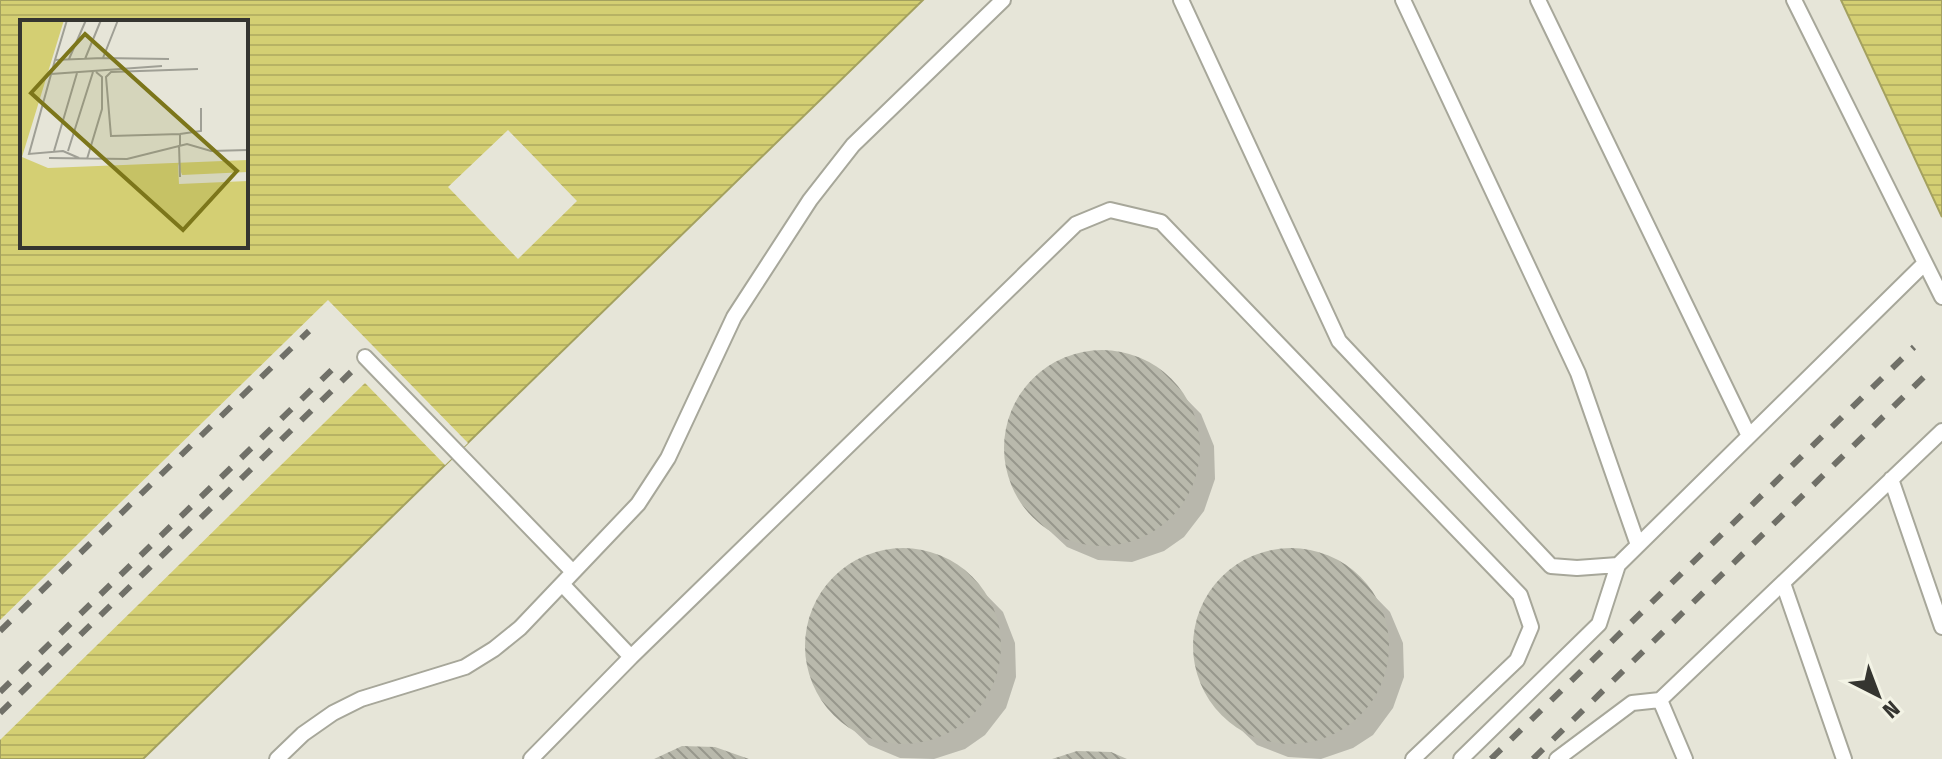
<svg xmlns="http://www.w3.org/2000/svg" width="1942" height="759" font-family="'Fira Sans Condensed',sans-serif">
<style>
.water{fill:url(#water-rules);stroke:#a4a15f;stroke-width:2;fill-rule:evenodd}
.pier{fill:#e6e5d8}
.shadow{fill:#0003}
.building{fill:url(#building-back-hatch)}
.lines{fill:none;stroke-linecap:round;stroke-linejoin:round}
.lane-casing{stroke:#a7a79a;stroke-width:18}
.lane{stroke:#fff;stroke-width:14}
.rail{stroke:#707068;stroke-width:6;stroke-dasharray:14 14;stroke-linecap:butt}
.inset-road{fill:none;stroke:#9f9f95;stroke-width:2}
.view{fill:#7c761a;fill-opacity:0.15;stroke:#7c761a;stroke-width:4}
.inset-edge{fill:none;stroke:#353530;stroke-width:4}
</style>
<defs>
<pattern id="water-rules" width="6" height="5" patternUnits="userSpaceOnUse" patternTransform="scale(2)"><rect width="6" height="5" fill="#d4cf73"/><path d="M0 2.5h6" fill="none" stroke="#b7b264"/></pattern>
<pattern id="building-back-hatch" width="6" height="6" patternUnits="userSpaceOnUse" patternTransform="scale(2)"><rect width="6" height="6" fill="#b9b9ac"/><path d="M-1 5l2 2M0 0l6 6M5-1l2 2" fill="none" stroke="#97978c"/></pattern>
</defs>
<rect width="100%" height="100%" fill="#e6e5d8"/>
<path class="water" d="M 0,0 L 923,0 L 143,759 L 0,759 ZM 22,22 L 246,22 L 246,246 L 22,246 Z
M 1841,0 L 1942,0 L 1942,217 Z"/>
<path class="pier" d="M 508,130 L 577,201 L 518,259 L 448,187 Z
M 328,300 L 468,443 L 445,465 L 365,383 L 0,740 L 0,620 Z"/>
<path class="shadow" d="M 1091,352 L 1124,354 L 1155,367 L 1201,414 L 1214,446 L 1215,479 L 1204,511 L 1184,537 L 1164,551 L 1132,562 L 1098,560 L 1067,547 L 1025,508 L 1007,467 L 1007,434 L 1017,402 L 1039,376 L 1058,362 Z
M 892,550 L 926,552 L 957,565 L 1003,612 L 1015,643 L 1016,677 L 1006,708 L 985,735 L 965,749 L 934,759 L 900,758 L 869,745 L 827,705 L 809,665 L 808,632 L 819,600 L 840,574 L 860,560 Z
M 1280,550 L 1314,552 L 1344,565 L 1390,612 L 1403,643 L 1404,677 L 1393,708 L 1373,735 L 1353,748 L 1321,759 L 1288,757 L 1257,745 L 1215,705 L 1196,665 L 1196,631 L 1207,599 L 1228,573 L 1248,560 Z"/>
<path class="building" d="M1004 448a98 98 0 1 1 196 0a98 98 0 1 1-196 0Z
M805 646a98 98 0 1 1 196 0a98 98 0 1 1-196 0Z
M1193 646a98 98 0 1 1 196 0a98 98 0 1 1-196 0Z
M 682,746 L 715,747 L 749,759 L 654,759 Z
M 1077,751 L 1111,752 L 1127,759 L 1052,759 Z"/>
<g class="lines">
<defs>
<path id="lane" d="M 1181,0 L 1339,341 L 1551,566 L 1577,568 L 1618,565
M 1403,0 L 1578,373 L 1638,545
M 1538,0 L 1749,436
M 1794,0 L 1942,297
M 365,357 L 573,572
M 1891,479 L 1942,627
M 1783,583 L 1844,759
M 562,584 L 631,657 L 1076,224 L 1110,210 L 1161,222 L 1520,595 L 1531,627 L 1517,660 L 1413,759
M 1660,700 L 1942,431
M 277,759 L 303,734 L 333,713 L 361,699 L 465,667 L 494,649 L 520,628 L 638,504 L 668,458 L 734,317 L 810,200 L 853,145 L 1003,0
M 531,759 L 631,657
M 1461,759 L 1599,624 L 1618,565 L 1925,263
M 1557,759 L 1632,703 L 1660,700 L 1685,759"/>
</defs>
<use href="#lane" class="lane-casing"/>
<use href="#lane" class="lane"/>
<path class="rail" d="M 0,631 L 309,331
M 0,692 L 341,361
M 0,713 L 351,372
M 1491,759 L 1914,347
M 1533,759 L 1932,369"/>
</g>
<g transform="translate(20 20)">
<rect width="228" height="228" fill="#e6e5d8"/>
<path d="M 0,0 L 44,0 L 2,137 L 28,148 L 228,140 L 228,228 L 0,228 Z" fill="#d4cf73"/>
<path d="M 158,143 L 162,155 L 228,152 L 228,161 L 159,164 Z" fill="#e6e5d8"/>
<path class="inset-road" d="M 47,0 L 35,40 L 83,38M 98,0 L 83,38 L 149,39M 49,39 L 66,0M 65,39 L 81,0M 35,40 L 9,134 L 43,131 L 59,138M 31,54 L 142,46M 160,114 L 181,111 L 181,88M 159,125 L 160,157M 160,125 L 160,114 L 91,116 L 86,57 L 91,52 L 178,49M 34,131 L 57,53M 48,131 L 73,52M 29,138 L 107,139 L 167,124 L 191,131 L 228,130M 67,139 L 82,89 L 82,57 L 76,52"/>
<path class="view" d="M 65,14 L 217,151 L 163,210 L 11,73 Z"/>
<rect width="228" height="228" class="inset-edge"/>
</g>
<g transform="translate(1878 695) rotate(138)" stroke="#f3f3e5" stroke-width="6" paint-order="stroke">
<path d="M0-6L14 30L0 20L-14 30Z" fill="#353530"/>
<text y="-12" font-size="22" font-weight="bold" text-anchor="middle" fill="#353530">N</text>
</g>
</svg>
